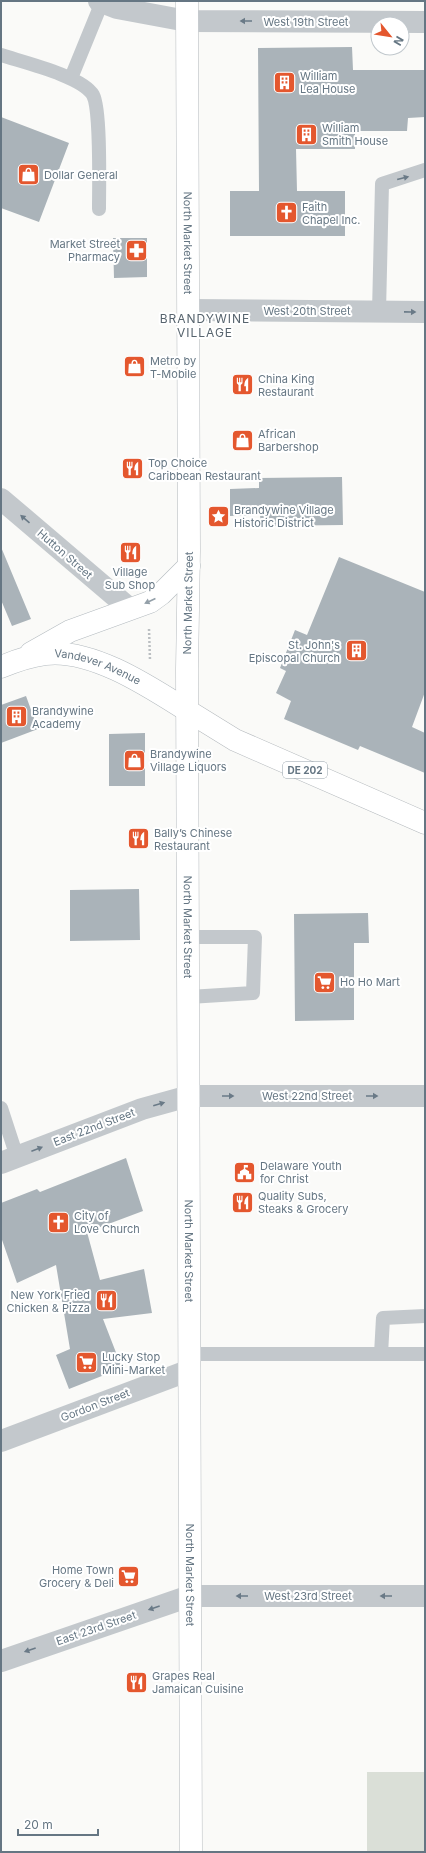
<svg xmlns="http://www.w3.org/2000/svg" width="426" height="1853" font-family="Inter,sans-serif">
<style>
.green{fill:#dadfd7}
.building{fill:#aab3b9}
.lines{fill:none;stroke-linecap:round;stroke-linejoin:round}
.secondary-casing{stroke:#b3babf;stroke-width:23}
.primary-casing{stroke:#b5babe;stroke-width:23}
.path{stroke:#bbbfc2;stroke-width:2.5;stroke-dasharray:2 2;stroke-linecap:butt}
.lane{stroke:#c3c8cc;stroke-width:14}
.street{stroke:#c3c8cc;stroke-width:22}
.secondary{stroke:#fff;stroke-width:22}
.primary{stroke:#fff;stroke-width:22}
.oneway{fill:#6a7a87}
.oneway2{fill:#939fa8}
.labels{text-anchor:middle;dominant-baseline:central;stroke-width:4;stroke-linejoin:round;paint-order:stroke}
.shield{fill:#fff;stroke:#939fa8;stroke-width:1}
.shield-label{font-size:10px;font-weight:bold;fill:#657683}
.street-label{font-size:11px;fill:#657683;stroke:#fff}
.poi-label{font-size:11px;fill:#657683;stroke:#fff;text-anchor:start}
.neighbourhood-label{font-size:12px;letter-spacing:1px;fill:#57646e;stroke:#fff}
</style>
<rect width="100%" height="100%" fill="#fafaf8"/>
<path class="green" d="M 367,1772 L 425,1772 L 425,1852 L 367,1852 Z"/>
<path class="building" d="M 352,47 L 353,70 L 425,70 L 425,117 L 408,118 L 407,131 L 355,131 L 355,149 L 296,149 L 297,191 L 345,191 L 345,236 L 230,236 L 230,191 L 259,191 L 258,48 Z
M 1,117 L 69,143 L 39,222 L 1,208 Z
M 113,238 L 147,238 L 147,277 L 114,278 Z
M 342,477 L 343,525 L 261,526 L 260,515 L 230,516 L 230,489 L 259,488 L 259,478 Z
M 1,547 L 31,619 L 12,626 L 1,600 Z
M 339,557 L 425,592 L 425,692 L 412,727 L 425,733 L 425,773 L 360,746 L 358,750 L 284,719 L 291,701 L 276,693 L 286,671 L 280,668 L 295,630 L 307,635 Z
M 26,696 L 38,729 L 1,743 L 1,705 Z
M 145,733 L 145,786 L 109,786 L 109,734 Z
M 139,889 L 140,940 L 70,941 L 70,890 Z
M 368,913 L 369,943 L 354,943 L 354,1020 L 295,1021 L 294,914 Z
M 126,1158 L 143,1211 L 87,1232 L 100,1280 L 144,1269 L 152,1313 L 103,1319 L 122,1368 L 69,1389 L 56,1355 L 70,1349 L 56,1265 L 17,1283 L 1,1237 L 1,1203 L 37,1189 L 40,1192 Z"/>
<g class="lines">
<defs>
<g id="secondary">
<path d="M 31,653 L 70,631 L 150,602 L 161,594 L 189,566"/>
<path id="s1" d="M 1,667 C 15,661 30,656 45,654 C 92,648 150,687 188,711"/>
</g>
<g id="primary">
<path id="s2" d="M 187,1 L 189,551 L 187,669 L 191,1852"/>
<path d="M 188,711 L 235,740 L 425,823"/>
</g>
</defs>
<use href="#secondary" class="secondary-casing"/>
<use href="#primary" class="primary-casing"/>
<path class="path" d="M 149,629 L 150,660"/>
<path class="lane" d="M 1,55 C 22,62 82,76 93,95 C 101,110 99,188 99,209
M 71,78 L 102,2
M 379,312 L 382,184 L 425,170
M 189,937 L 255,937 L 253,993 L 189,997
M 1,1108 L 17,1157
M 190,1354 L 425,1354
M 381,1354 L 383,1318 L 425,1316"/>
<path class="street" d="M 99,1 L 117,8 L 187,21 L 425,22
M 189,310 L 425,312
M 1,499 L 129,608
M 1,1163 L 142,1109 L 189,1096 L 425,1096
M 1,1441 L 190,1370
M 1,1661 L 190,1596 L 425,1596"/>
<use href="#secondary" class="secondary"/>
<use href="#primary" class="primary"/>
</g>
<defs><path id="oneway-solid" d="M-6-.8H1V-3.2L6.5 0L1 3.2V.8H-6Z"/></defs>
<g class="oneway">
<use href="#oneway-solid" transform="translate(246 21) rotate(-180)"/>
<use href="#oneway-solid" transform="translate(403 178) rotate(-14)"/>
<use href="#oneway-solid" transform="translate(410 312) rotate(1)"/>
<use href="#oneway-solid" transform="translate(25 519) rotate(-139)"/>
<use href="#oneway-solid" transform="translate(228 1096)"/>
<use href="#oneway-solid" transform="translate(372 1096)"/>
<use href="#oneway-solid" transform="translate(159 1104) rotate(-16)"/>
<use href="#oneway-solid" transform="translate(37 1149) rotate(-21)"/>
<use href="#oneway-solid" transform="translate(242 1596) rotate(180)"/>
<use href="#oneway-solid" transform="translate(386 1596) rotate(180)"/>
<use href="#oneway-solid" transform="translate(154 1608) rotate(161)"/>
<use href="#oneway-solid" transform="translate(30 1650) rotate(161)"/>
</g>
<use class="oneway2" href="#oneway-solid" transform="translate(150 601) rotate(155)"/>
<defs>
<symbol id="building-square" viewBox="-11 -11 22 22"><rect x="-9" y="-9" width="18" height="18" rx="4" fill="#e4572e" stroke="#fff"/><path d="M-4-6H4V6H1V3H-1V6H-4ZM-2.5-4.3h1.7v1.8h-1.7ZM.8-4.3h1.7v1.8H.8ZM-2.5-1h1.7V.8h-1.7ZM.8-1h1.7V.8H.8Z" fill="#fff"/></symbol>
<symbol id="shop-square" viewBox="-11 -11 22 22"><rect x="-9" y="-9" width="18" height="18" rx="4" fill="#e4572e" stroke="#fff"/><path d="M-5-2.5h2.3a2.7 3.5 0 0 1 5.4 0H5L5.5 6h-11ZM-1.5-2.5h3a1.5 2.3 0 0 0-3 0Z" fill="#fff"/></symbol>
<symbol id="church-square" viewBox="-11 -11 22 22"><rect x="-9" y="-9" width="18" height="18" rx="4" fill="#e4572e" stroke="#fff"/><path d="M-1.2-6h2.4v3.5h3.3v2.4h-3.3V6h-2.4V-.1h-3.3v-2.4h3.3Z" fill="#fff"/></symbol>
<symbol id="pharmacy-square" viewBox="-11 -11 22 22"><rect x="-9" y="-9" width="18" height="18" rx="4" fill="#e4572e" stroke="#fff"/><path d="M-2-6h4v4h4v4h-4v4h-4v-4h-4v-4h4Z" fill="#fff"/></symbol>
<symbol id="restaurant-square" viewBox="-11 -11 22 22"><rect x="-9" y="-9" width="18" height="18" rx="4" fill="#e4572e" stroke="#fff"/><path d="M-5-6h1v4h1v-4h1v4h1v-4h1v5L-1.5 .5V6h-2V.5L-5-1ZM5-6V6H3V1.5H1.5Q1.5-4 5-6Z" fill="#fff"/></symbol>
<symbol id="sight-square" viewBox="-11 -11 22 22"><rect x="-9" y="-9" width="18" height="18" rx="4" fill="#e4572e" stroke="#fff"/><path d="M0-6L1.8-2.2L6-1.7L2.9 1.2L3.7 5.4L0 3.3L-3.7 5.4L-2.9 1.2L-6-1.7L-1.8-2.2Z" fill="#fff"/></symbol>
<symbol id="supermarket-square" viewBox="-11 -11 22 22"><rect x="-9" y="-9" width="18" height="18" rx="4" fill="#e4572e" stroke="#fff"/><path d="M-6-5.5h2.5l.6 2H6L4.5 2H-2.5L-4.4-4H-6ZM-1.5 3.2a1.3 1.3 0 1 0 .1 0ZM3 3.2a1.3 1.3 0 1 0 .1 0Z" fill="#fff"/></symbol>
<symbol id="civic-square" viewBox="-11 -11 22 22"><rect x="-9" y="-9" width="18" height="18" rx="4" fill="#e4572e" stroke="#fff"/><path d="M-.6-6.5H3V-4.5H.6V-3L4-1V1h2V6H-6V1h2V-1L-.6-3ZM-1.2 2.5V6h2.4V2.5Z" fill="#fff"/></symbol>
</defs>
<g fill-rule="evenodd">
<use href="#building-square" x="272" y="70" width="25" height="25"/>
<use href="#building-square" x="294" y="122" width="25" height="25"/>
<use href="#shop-square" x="16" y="162" width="25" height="25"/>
<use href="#church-square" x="274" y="200" width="25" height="25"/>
<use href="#pharmacy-square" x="124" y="238" width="25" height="25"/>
<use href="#shop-square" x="122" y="354" width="25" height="25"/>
<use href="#restaurant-square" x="230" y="372" width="25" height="25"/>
<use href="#shop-square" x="230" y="428" width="25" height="25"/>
<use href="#restaurant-square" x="120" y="456" width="25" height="25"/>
<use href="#sight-square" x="206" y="504" width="25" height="25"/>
<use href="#restaurant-square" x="118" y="540" width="25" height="25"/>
<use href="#building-square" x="344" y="638" width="25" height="25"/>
<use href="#building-square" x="4" y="704" width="25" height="25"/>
<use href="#shop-square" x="122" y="748" width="25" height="25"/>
<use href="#restaurant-square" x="126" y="826" width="25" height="25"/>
<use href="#supermarket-square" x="312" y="970" width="25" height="25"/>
<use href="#civic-square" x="232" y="1160" width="25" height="25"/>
<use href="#restaurant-square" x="230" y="1190" width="25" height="25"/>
<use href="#church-square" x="46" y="1210" width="25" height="25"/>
<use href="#restaurant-square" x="94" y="1288" width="25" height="25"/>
<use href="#supermarket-square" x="74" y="1350" width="25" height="25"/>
<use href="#supermarket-square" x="116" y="1564" width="25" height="25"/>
<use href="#restaurant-square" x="124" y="1670" width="25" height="25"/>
</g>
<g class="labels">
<rect class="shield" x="283" y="762" width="44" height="16" rx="3"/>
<g class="shield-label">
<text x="305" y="770">DE 202</text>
</g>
<g class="street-label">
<text x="306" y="22">West 19th Street</text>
<text stroke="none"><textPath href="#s2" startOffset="242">North Market Street</textPath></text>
<text x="307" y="311">West 20th Street</text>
<text transform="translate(65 554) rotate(41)">Hutton Street</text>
<text transform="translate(188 603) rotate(-89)">North Market Street</text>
<text stroke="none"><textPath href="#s1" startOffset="101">Vandever Avenue</textPath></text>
<text stroke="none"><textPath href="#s2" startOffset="926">North Market Street</textPath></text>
<text x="307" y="1096">West 22nd Street</text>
<text transform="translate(94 1127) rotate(-21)">East 22nd Street</text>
<text stroke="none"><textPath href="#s2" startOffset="1250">North Market Street</textPath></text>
<text transform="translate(95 1405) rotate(-21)">Gordon Street</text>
<text stroke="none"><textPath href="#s2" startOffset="1574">North Market Street</textPath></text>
<text x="308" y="1596">West 23rd Street</text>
<text transform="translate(96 1628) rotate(-19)">East 23rd Street</text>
</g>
<g class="poi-label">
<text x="300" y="76">William<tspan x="300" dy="13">Lea House</tspan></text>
<text x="322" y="128">William<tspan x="322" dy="13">Smith House</tspan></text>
<text x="44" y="175">Dollar General</text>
<text x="302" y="207">Faith<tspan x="302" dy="13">Chapel Inc.</tspan></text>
<text x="120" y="244" text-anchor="end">Market Street<tspan x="120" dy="13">Pharmacy</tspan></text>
<text x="150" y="361">Metro by<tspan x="150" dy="13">T-Mobile</tspan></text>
<text x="258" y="379">China King<tspan x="258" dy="13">Restaurant</tspan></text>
<text x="258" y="434">African<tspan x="258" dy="13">Barbershop</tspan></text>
<text x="148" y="463">Top Choice<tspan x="148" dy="13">Caribbean Restaurant</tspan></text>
<text x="234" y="510">Brandywine Village<tspan x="234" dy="13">Historic District</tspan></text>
<text x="130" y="572" text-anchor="middle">Village<tspan x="130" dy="13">Sub Shop</tspan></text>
<text x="340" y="645" text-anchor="end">St. John's<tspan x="340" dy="13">Episcopal Church</tspan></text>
<text x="32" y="711">Brandywine<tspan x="32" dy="13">Academy</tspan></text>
<text x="150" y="754">Brandywine<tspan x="150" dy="13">Village Liquors</tspan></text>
<text x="154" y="833">Bally’s Chinese<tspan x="154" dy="13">Restaurant</tspan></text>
<text x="340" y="982">Ho Ho Mart</text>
<text x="260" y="1166">Delaware Youth<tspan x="260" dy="13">for Christ</tspan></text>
<text x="258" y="1196">Quality Subs,<tspan x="258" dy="13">Steaks &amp; Grocery</tspan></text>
<text x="74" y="1216">City of<tspan x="74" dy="13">Love Church</tspan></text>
<text x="90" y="1295" text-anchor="end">New York Fried<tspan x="90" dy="13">Chicken &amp; Pizza</tspan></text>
<text x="102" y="1357">Lucky Stop<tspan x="102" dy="13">Mini-Market</tspan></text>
<text x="114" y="1570" text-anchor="end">Home Town<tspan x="114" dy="13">Grocery &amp; Deli</tspan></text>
<text x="152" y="1676">Grapes Real<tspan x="152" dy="13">Jamaican Cuisine</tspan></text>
</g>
<g class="neighbourhood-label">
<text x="205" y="318">BRANDYWINE<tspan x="205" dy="14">VILLAGE</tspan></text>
</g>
</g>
<rect width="426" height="1853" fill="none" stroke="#657683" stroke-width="4"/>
<g transform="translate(390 36) rotate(120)"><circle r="19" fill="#ffffff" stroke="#c1c8cd"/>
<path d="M0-3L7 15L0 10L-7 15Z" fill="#e4572e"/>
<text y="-6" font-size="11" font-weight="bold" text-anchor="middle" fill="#657683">N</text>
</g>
<path d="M18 1829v6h80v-6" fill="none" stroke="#657683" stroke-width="2"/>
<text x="24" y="1829" font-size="12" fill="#657683" stroke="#ffffff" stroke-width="3" paint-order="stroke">20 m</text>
</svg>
